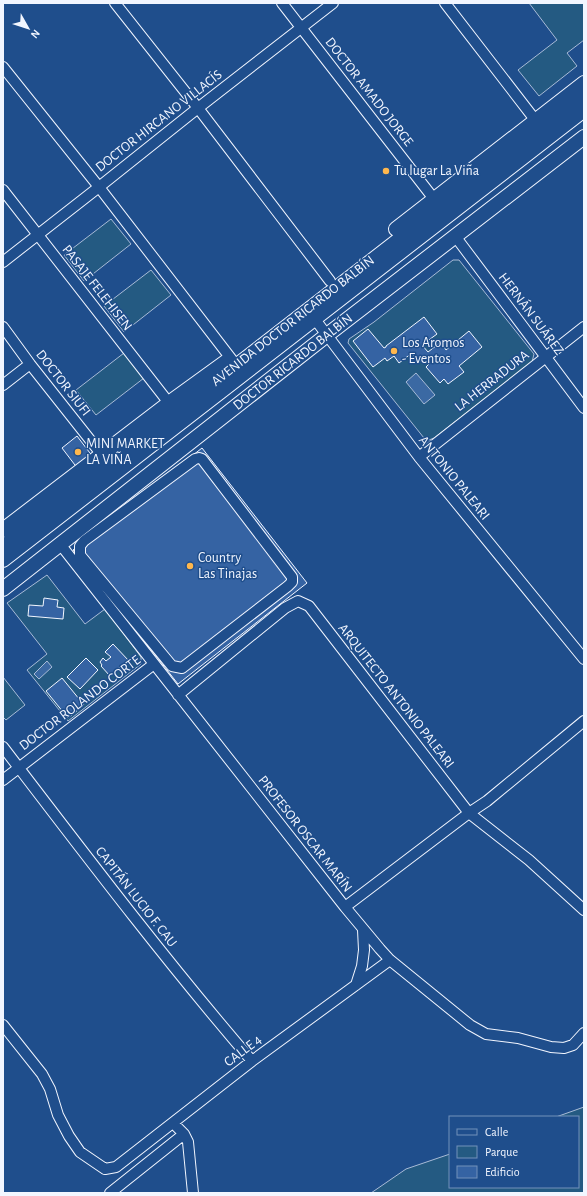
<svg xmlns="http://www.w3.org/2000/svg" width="587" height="1196" font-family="'Alegreya Sans',sans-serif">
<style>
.green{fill:#245a82;stroke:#a8bbd7}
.water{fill:#3b69a3;stroke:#a8bbd7}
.building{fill:#3563a3;stroke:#f2f6ff}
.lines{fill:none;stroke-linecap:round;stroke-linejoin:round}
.street-casing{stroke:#f2f6ff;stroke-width:12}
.secondary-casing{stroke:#f2f6ff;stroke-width:16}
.street{stroke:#1f4e8c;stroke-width:10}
.secondary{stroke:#1f4e8c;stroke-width:14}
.poi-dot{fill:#ffb74d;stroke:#1f4e8c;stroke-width:1.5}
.labels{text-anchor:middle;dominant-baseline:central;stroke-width:3;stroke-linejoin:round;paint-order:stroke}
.street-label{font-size:14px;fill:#f2f6ff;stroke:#1f4e8c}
.poi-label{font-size:14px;fill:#f2f6ff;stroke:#1f4e8c;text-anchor:start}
</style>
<rect width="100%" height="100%" fill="#1f4e8c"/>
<path class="green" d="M 529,3 L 584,3 L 584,40 L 567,53 L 577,66 L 539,96 L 518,70 L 557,40 Z
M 111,219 L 131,244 L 84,281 L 64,255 Z
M 453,260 L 459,260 L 534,354 L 532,362 L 434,438 L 429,440 L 424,438 L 348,343 L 349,339 L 374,322 Z
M 151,270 L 171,295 L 124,332 L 104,306 Z
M 124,353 L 144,378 L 96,415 L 76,390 Z
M 47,575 L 85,624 L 105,609 L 141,657 L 141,664 L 68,721 L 27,670 L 47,654 L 7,603 Z
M 3,677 L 25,705 L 6,720 L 3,717 Z
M 584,1107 L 584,1193 L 371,1193 L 406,1169 L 450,1154 L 450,1187 L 578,1187 L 578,1117 L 556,1117 Z"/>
<path class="water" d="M 416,373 L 435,395 L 424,404 L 406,382 Z
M 47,661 L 52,667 L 39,679 L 34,674 Z"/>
<path class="building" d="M 424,317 L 437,334 L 422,345 L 428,352 L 441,342 L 446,350 L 469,331 L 482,347 L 459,366 L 464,372 L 448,384 L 444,379 L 440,383 L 426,367 L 431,362 L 427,356 L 419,362 L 412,353 L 399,363 L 394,356 L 387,361 L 385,358 L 373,367 L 353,341 L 368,329 L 384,348 L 386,347 L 386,346 Z
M 77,436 L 93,457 L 78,469 L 62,448 Z
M 202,448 L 307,583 L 178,684 L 73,550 Z
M 44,598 L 58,600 L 57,607 L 64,608 L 63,619 L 28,616 L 29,605 L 43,606 Z
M 113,644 L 129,661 L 121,668 L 120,667 L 110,676 L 101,666 L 102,665 L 100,662 L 103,658 L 106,661 L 111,657 L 105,652 Z
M 86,658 L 98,670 L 80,689 L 67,677 Z
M 62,678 L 84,705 L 68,718 L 46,691 Z"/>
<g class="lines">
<defs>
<path id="street" d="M 115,3 L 198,108 L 330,281
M 282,3 L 434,199
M 445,3 L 536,121
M 3,67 L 99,187 L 236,365
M 3,190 L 169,403
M 455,236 L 584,408
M 3,262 L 99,187 L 198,108 L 333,3
M 311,314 L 419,457 L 584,659
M 3,327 L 30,364 L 102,455
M 3,385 L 30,364
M 419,457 L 584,327
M 199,458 L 202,459 L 292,577 L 292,582 L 288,586 L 182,668 L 172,666 L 80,555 L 80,546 L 84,541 L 195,459 Z
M 60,544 L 345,907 L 380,949 L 390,960 L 470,1025 L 486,1034 L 518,1038 L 551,1047 L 564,1048 L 573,1045 L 584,1033
M 178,695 L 285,608 L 298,601 L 309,606 L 469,813 L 529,860 L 584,910
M 3,747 C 84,853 165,960 252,1061
M 3,780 L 154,664
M 345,907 L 469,813 L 487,801 L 584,721
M 356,985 L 362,966 L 364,950 L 363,930
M 3,1025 L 42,1074 L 50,1089 L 58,1115 L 69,1136 L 80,1152 L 105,1169 L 116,1167 L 252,1061 L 390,960
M 173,1123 L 184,1134 L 188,1142 L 193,1193
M 110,1193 L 184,1134"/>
<path id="secondary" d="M 396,229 L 584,83
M 3,530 L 169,403 L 227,361
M 3,547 L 584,96
M 3,560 L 584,110
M 3,589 L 327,335 L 584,137"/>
</defs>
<use href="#street" class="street-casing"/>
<use href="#secondary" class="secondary-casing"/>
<use href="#street" class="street"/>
<use href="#secondary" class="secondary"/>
</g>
<g class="poi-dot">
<circle cx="386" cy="171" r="4"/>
<circle cx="394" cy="351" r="4"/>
<circle cx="78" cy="452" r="4"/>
<circle cx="190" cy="566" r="4"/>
</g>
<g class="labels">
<g class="street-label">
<text transform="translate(369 92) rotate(52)">DOCTOR AMADO JORGE</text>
<text transform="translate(159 121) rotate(-38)">DOCTOR HIRCANO VILLACÍS</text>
<text transform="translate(97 288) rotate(52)">PASAJE FELEHISEN</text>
<text transform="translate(531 314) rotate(53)">HERNÁN SUÁREZ</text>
<text transform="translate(293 321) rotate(-38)">AVENIDA DOCTOR RICARDO BALBÍN</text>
<text transform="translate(293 362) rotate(-38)">DOCTOR RICARDO BALBÍN</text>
<text transform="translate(492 381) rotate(-38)">LA HERRADURA</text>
<text transform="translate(63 383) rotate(52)">DOCTOR SIUFI</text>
<text transform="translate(454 478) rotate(51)">ANTONIO PALEARI</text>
<text transform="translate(396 696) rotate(52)">ARQUITECTO ANTONIO PALEARI</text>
<text transform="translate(80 703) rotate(-37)">DOCTOR ROLANDO CORTE</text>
<text transform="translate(305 834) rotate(52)">PROFESOR OSCAR MARÍN</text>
<text transform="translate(136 897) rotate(52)">CAPITÁN LUCIO F. CAU</text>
<text transform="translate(243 1051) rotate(-37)">CALLE 4</text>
</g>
<g class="poi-label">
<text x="394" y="171">Tu lugar La Viña</text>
<text x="402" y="343">Los Aromos<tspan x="402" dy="16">- Eventos</tspan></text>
<text x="86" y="444">MINI MARKET<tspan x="86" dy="16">LA VIÑA</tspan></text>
<text x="198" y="558">Country<tspan x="198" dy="16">Las Tinajas</tspan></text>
</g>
</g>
<rect width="587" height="1196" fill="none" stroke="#f2f6ff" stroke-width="8"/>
<rect x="449" y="1116" width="130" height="72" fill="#1f4e8c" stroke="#7391ba"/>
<rect x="457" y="1129" width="20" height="6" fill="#1f4e8c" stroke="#7391ba"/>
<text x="485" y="1136" font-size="12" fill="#f2f6ff">Calle</text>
<rect x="457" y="1146" width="20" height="12" fill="#245a82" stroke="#7391ba"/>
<text x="485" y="1156" font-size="12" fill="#f2f6ff">Parque</text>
<rect x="457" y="1166" width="20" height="12" fill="#3563a3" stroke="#7391ba"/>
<text x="485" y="1176" font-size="12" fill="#f2f6ff">Edificio</text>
<g transform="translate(28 28) rotate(129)" stroke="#1f4e8c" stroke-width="3" paint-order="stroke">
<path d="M0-3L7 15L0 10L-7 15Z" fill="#f2f6ff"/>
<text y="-6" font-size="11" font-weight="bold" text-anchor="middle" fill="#f2f6ff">N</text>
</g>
</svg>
